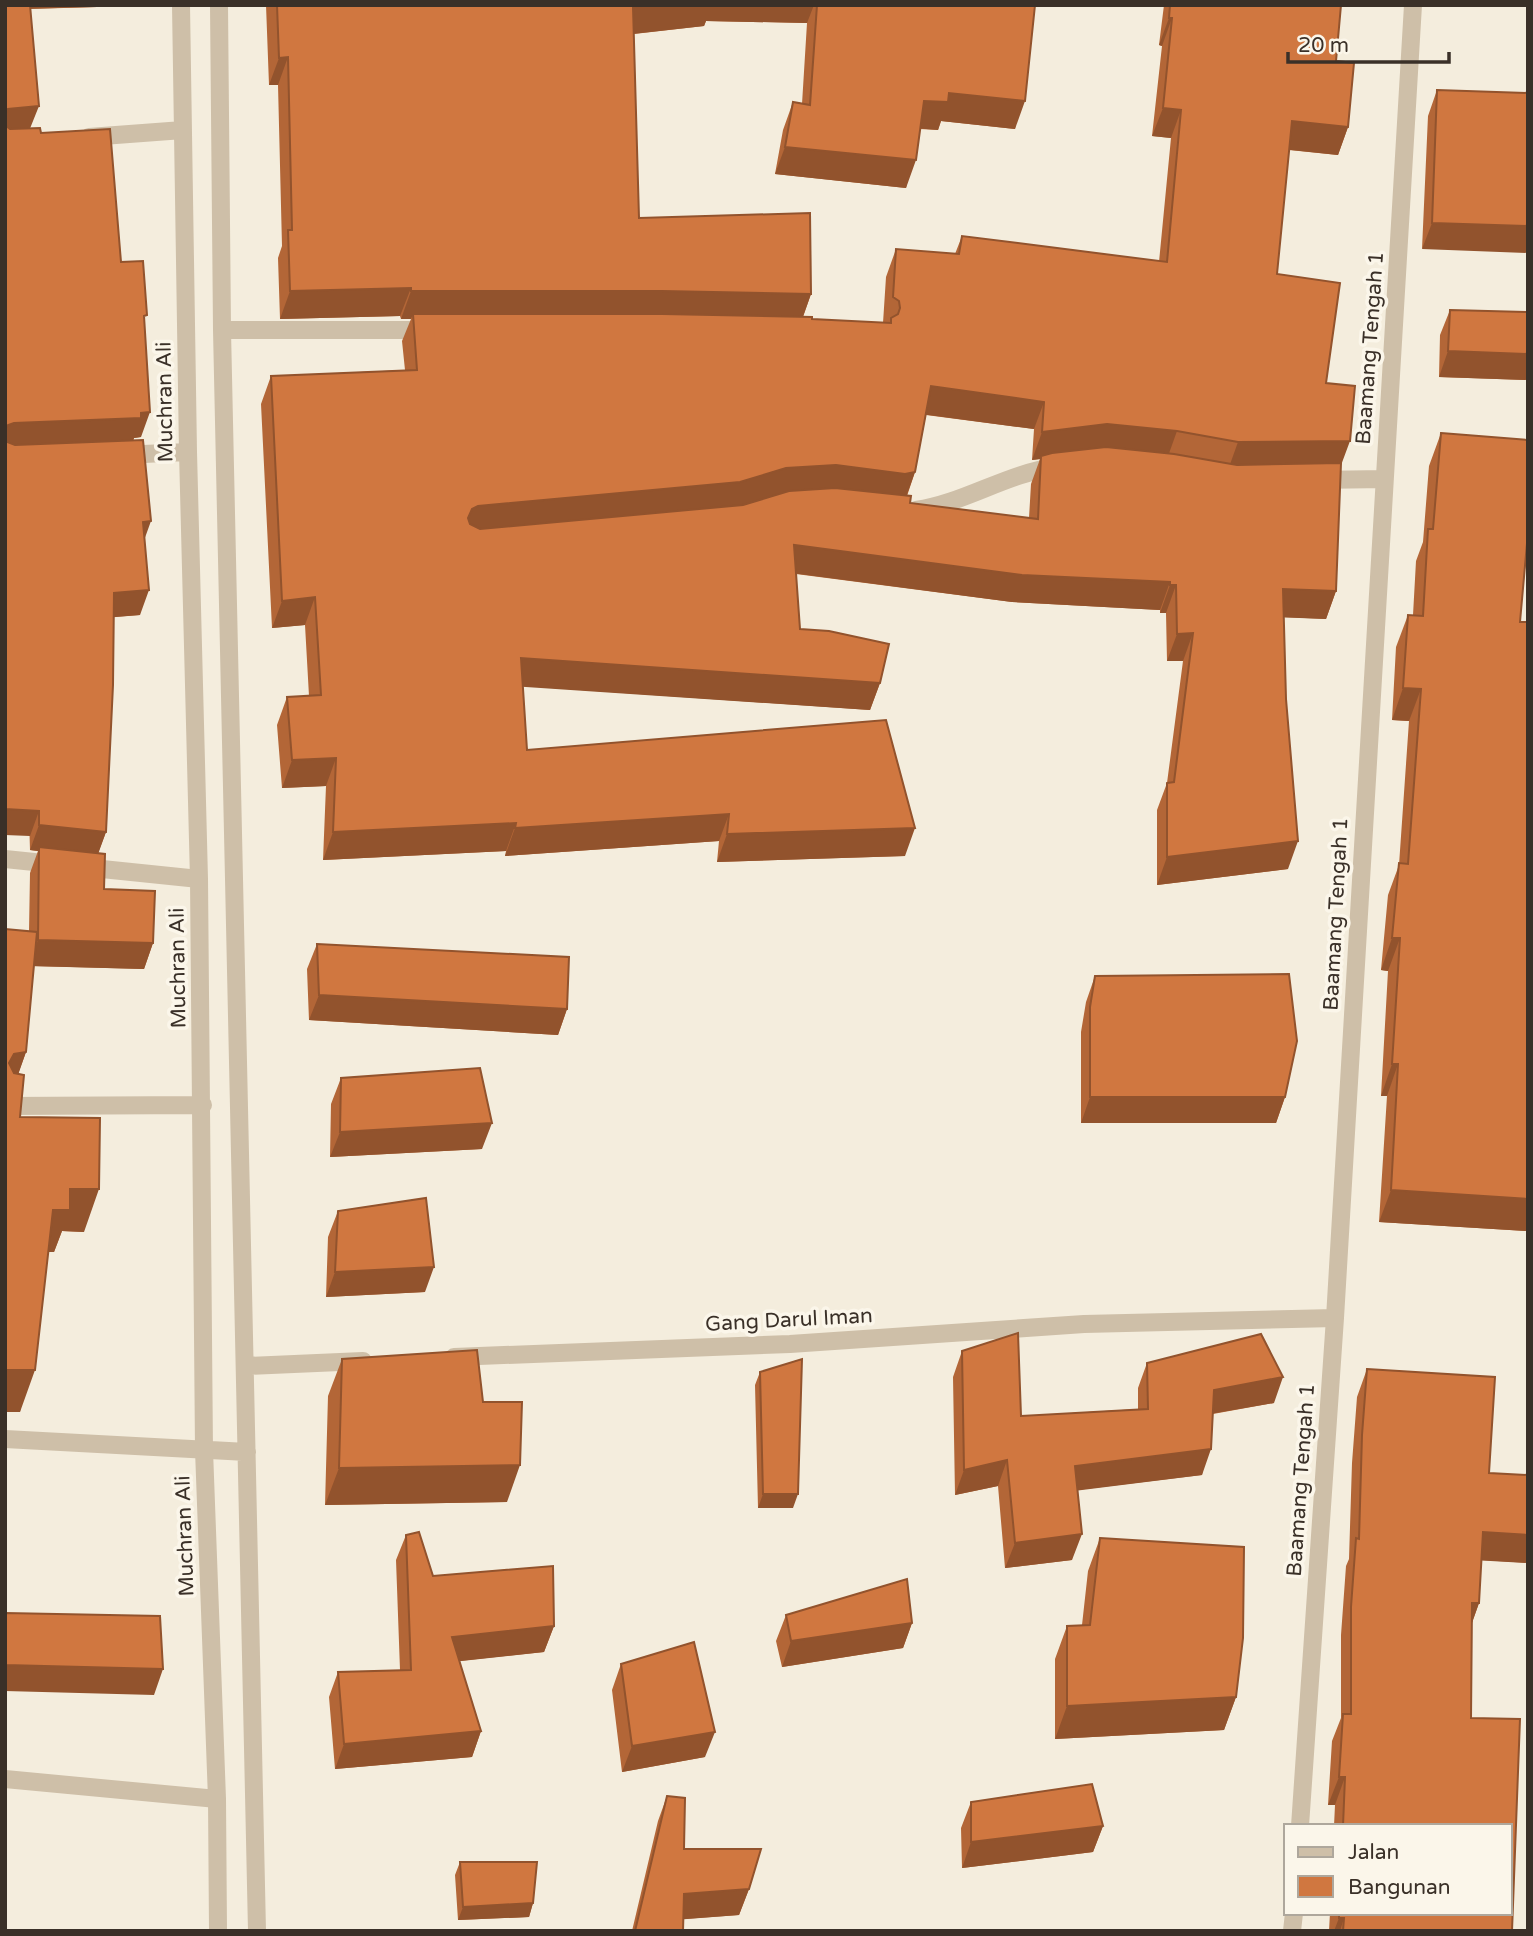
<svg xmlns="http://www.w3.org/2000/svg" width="1533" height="1936" font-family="'Varela Round',sans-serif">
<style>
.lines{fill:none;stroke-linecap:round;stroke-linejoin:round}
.minor{stroke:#cebfa8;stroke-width:18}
.wall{fill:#b36637;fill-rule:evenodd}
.shaded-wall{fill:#92532d}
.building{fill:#d07740;stroke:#92532d;stroke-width:2}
.labels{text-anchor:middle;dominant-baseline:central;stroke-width:7;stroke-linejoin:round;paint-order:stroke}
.street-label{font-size:21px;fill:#3a3028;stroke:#fbf6ea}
</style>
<rect width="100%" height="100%" fill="#f4eddd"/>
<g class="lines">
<path class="minor" d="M 181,5 L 188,452 L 199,879 L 204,1450 L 217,1799 L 218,1931
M 219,5 L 222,330 L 257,1931
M 89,137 L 183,130
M 222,330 L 428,330
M 121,455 L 188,452
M 1317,480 L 1384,479
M 916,510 C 965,503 1007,473 1056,467
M 5,859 L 199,879
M 5,1106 L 203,1105
M 454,1357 L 790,1344 L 1084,1324 L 1335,1318
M 246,1366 L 363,1361
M 5,1439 L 247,1452
M 5,1779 L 217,1799
M 1300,1826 L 1335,1318 L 1413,5
M 1292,1931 L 1294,1913"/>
</g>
<path class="wall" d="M 5,5 L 98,5 L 97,7 L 30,9 L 30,129 L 41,133 L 121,262 L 144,324 L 141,437 L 134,438 L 133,441 L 144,540 L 140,615 L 113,617 L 106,832 L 98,853 L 104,889 L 153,943 L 144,969 L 34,966 L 26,1052 L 18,1074 L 20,1117 L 84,1232 L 62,1231 L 54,1252 L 48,1252 L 20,1412 L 5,1412 L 5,929 L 29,932 L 30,873 L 38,851 L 30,850 Z
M 266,5 L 1035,5 L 1015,129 L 941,121 L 938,130 L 920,129 L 906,188 L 775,174 L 783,130 L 793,102 L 802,104 L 807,23 L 706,21 L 704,26 L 634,34 L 639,218 L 811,294 L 803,317 L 812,319 L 883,323 L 886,277 L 896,249 L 955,254 L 962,236 L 1159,262 L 1171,138 L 1152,136 L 1162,46 L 1159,45 L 1164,5 L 1341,5 L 1336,61 L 1348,127 L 1338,155 L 1289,150 L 1277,274 L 1326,383 L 1341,466 L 1336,591 L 1326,619 L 1283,617 L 1288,869 L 1157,885 L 1157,810 L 1167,783 L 1183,661 L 1167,661 L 1166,613 L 1160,613 L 1160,610 L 1012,602 L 796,574 L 800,629 L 880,683 L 870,710 L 523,686 L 527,750 L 905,856 L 717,862 L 719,841 L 505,856 L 506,851 L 323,860 L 326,786 L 282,788 L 277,725 L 287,697 L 309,696 L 305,625 L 272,628 L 261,404 L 271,376 L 405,370 L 402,341 L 411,319 L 401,319 L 400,316 L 280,319 L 278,258 L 282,246 L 278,85 L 269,85 ZM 926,415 L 1034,429 L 1032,460 L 1040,459 L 1031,484 L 1029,518 L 910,503 L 907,496 L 915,472 Z
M 1437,90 L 1528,93 L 1422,249 L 1428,116 Z
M 1450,310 L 1528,312 L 1528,380 L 1439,377 L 1440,335 Z
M 1441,433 L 1528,440 L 1528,559 L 1526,559 L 1520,622 L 1528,622 L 1528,1231 L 1379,1222 L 1387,1096 L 1381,1096 L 1388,971 L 1381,970 L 1388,895 L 1399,865 L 1409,721 L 1392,720 L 1396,647 L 1408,615 L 1413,615 L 1416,561 L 1423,542 L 1429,466 Z
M 317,944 L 567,1009 L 558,1035 L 309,1020 L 307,969 Z
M 1095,976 L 1285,1097 L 1276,1123 L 1081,1123 L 1081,1032 L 1086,1002 Z
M 341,1078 L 482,1149 L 330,1157 L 331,1104 Z
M 338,1211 L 425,1292 L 326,1297 L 328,1237 Z
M 962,1351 L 1021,1416 L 1138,1409 L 1138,1388 L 1147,1363 L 1274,1403 L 1213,1414 L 1202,1475 L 1077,1490 L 1072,1560 L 1005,1568 L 998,1486 L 955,1495 L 953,1377 Z
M 342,1359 L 483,1402 L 507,1502 L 325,1505 L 328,1396 Z
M 1367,1369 L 1495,1377 L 1489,1473 L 1528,1475 L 1528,1563 L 1481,1560 L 1479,1603 L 1472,1623 L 1471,1718 L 1520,1719 L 1512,1931 L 1329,1931 L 1330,1913 L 1510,1913 L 1510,1826 L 1334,1826 L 1335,1805 L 1328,1805 L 1332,1741 L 1341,1718 L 1341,1635 L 1346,1566 L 1349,1559 L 1352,1463 L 1357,1397 Z
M 760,1372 L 793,1508 L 758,1508 L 755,1385 Z
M 406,1535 L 433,1576 L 554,1626 L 544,1652 L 459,1661 L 481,1731 L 472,1757 L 335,1769 L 329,1697 L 338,1672 L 400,1670 L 396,1560 Z
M 1100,1538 L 1236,1697 L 1224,1730 L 1055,1739 L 1055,1659 L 1067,1626 L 1082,1625 L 1088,1571 Z
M 786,1615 L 912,1623 L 903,1648 L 782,1667 L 776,1641 Z
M 621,1664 L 705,1757 L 622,1772 L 612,1690 Z
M 667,1796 L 684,1849 L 749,1889 L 739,1915 L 684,1919 L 683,1931 L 632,1931 L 658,1821 Z
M 971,1802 L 1103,1826 L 1093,1852 L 962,1868 L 961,1828 Z
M 460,1862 L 533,1903 L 529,1917 L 458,1920 L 455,1875 Z"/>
<path class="shaded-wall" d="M 20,5 L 98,5 L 97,7 L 19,9 Z
M 652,5 L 814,5 L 807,23 L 706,21 L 704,26 L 623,35 L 633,7 Z
M 1169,18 L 1172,18 L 1162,46 L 1159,45 Z
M 288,57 L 278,85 L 269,85 L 279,58 Z
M 949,93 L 1025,101 L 1015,129 L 941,121 L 938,130 L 914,128 L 924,101 Z
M 39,106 L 29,131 L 5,134 L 5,115 L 8,109 Z
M 1163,108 L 1181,110 L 1171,138 L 1152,136 Z
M 1292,121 L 1348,127 L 1338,155 L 1282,149 Z
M 785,147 L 916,160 L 906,188 L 775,174 Z
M 1432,223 L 1528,226 L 1528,253 L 1422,249 Z
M 411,288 L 400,316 L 280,319 L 290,291 Z
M 411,291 L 662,291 L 811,294 L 801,322 L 413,314 L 411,319 L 401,319 Z
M 1448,351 L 1528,354 L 1528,380 L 1439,377 Z
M 931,386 L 1044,402 L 1034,429 L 921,414 Z
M 150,412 L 141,437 L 134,438 L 132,443 L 5,448 L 5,429 L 8,425 L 14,423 Z
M 1107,424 L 1177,431 L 1167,459 L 1097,452 L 1032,460 L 1042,432 Z
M 1350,441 L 1340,468 L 1228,470 L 1238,442 Z
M 836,465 L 915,472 L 905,500 L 730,510 L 462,536 L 472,509 L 478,506 L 786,468 Z
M 151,521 L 142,546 L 143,522 Z
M 1528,528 L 1528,559 L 1517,558 Z
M 794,545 L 1170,582 L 1160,610 L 1012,602 L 784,572 Z
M 1170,585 L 1176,585 L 1166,613 L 1160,613 Z
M 1283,589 L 1336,591 L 1326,619 L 1273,617 Z
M 149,590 L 140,615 L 104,618 L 114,593 Z
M 315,597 L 305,625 L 272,628 L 282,601 Z
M 1193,633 L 1183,661 L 1167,661 L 1177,634 Z
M 521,658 L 880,683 L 870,710 L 511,686 Z
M 1403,688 L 1421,689 L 1409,721 L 1392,720 Z
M 336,758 L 326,786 L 282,788 L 292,760 Z
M 5,809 L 39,811 L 30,836 L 5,835 Z
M 729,814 L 719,841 L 505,856 L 515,828 Z
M 516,823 L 506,851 L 323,860 L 333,832 Z
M 39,825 L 106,832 L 97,857 L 39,847 L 38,851 L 30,850 Z
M 915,828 L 905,856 L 717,862 L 727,834 Z
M 1298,841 L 1288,869 L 1157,885 L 1167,857 Z
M 1392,938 L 1400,938 L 1388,971 L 1381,970 Z
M 38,940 L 153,943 L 144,969 L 28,966 Z
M 319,995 L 567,1009 L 558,1035 L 309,1020 Z
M 26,1052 L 11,1095 L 9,1063 L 14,1054 Z
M 1392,1064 L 1398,1064 L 1387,1096 L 1381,1096 Z
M 1090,1097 L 1285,1097 L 1276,1123 L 1081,1123 Z
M 492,1123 L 482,1149 L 330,1157 L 340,1132 Z
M 70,1189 L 99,1189 L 84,1232 L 62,1231 L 54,1252 L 37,1252 L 53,1210 Z
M 1391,1190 L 1528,1199 L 1528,1231 L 1379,1222 Z
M 434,1267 L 425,1292 L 326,1297 L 335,1272 Z
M 5,1370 L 35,1370 L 20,1412 L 5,1412 Z
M 1283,1377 L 1274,1403 L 1204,1415 L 1214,1390 Z
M 1211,1449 L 1202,1475 L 1066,1492 L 1075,1466 Z
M 1007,1460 L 998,1486 L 955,1495 L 964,1470 Z
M 520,1465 L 507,1502 L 325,1505 L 339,1468 Z
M 763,1494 L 798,1494 L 793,1508 L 758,1508 Z
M 1483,1532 L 1528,1535 L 1528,1563 L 1473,1560 Z
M 1082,1534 L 1072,1560 L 1005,1568 L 1015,1543 Z
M 1472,1603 L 1479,1603 L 1469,1631 Z
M 912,1623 L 903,1648 L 782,1667 L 791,1641 Z
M 554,1626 L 544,1652 L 443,1663 L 452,1637 Z
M 5,1665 L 163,1669 L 154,1695 L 5,1691 Z
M 1236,1697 L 1224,1730 L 1055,1739 L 1067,1706 Z
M 481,1731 L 472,1757 L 335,1769 L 344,1744 Z
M 715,1732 L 705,1757 L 622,1772 L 632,1746 Z
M 1339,1777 L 1345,1777 L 1335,1805 L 1328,1805 Z
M 1103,1826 L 1093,1852 L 962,1868 L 971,1842 Z
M 749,1889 L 739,1915 L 674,1920 L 684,1894 Z
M 533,1903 L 529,1917 L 458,1920 L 463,1907 Z
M 1339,1918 L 1344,1918 L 1340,1931 L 1334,1931 Z"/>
<path class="building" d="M 5,5 L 30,5 L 39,106 L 8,109 L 5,115 Z
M 277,5 L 652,5 L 633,7 L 639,218 L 810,213 L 811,294 L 662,291 L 411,291 L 411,288 L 290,291 L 288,230 L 292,230 L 288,57 L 279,58 Z
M 817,5 L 1035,5 L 1025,101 L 949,93 L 948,102 L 924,101 L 916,160 L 785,147 L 793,102 L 810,105 Z
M 1170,5 L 1341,5 L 1336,61 L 1354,63 L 1348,127 L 1292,121 L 1277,274 L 1340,283 L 1326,383 L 1355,386 L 1350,441 L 1238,442 L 1177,431 L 1107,424 L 1042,432 L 1044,402 L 931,386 L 915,472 L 905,474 L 836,465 L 786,468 L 740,482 L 478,506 L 472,509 L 468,518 L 470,524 L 480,529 L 743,505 L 789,491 L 835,488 L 911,496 L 910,503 L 1038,519 L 1041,456 L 1052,453 L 1106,447 L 1174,454 L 1237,465 L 1341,463 L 1336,591 L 1283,589 L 1286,699 L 1298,841 L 1167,857 L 1167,783 L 1174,782 L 1193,633 L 1177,634 L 1176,585 L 1170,585 L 1170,582 L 1022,575 L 794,545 L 800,629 L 829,631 L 889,644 L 880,683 L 521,658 L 527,750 L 886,720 L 915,828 L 727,834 L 729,814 L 515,828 L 516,823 L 333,832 L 336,758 L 292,760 L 287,697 L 321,695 L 315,597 L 282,601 L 271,376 L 417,370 L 413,314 L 662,314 L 812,317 L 812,319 L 891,323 L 891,318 L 898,314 L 900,308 L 899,301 L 893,297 L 896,249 L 959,254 L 962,236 L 1167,262 L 1181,110 L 1163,108 L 1172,18 L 1169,18 Z
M 1437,90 L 1528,93 L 1528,226 L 1432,223 Z
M 5,125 L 10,129 L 40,128 L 41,133 L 110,129 L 121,262 L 143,261 L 147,315 L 144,316 L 150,412 L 141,413 L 141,418 L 14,423 L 8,425 L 5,429 Z
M 1450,310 L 1528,312 L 1528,354 L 1448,351 Z
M 1441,433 L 1528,440 L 1528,532 L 1520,622 L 1528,622 L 1528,1199 L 1391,1190 L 1398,1064 L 1392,1064 L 1400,938 L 1392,938 L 1399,863 L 1408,864 L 1421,689 L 1403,688 L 1408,615 L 1423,616 L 1428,529 L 1433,529 Z
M 143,440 L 151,521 L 143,522 L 149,590 L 114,593 L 113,685 L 106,832 L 39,825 L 39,811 L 5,809 L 5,441 L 15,445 Z
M 39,847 L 105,854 L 104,889 L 155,891 L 153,943 L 38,940 Z
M 5,929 L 37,932 L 26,1052 L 14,1054 L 9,1063 L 14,1073 L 24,1075 L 20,1117 L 100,1118 L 99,1189 L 70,1189 L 70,1210 L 53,1210 L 35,1370 L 5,1370 Z
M 317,944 L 569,957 L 567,1009 L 319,995 Z
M 1289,974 L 1297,1041 L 1285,1097 L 1090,1097 L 1090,1007 L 1095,976 Z
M 480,1068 L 492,1123 L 340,1132 L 341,1078 Z
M 426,1198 L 434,1267 L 335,1272 L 338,1211 Z
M 1018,1333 L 1021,1416 L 1148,1409 L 1147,1363 L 1261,1334 L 1283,1377 L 1214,1390 L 1211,1449 L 1075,1466 L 1082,1534 L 1015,1543 L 1007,1460 L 964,1470 L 962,1351 Z
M 477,1350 L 483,1402 L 522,1402 L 520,1465 L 339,1468 L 342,1359 Z
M 802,1359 L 798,1494 L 763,1494 L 760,1372 Z
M 1367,1369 L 1495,1377 L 1489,1473 L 1528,1475 L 1528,1535 L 1483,1532 L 1479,1603 L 1472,1603 L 1471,1718 L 1520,1719 L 1512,1931 L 1343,1931 L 1344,1918 L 1339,1918 L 1339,1913 L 1510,1913 L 1510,1826 L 1343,1826 L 1345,1777 L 1339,1777 L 1343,1714 L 1351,1714 L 1351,1607 L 1356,1538 L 1359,1539 L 1362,1435 Z
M 419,1532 L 433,1576 L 553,1566 L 554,1626 L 452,1637 L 481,1731 L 344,1744 L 338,1672 L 411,1670 L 406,1535 Z
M 1100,1538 L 1244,1547 L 1243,1638 L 1236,1697 L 1067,1706 L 1067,1626 L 1090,1625 Z
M 907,1579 L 912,1623 L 791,1641 L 786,1615 Z
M 5,1613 L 160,1616 L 163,1669 L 5,1665 Z
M 694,1642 L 715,1732 L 632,1746 L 621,1664 Z
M 1092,1784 L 1103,1826 L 971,1842 L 971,1802 Z
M 667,1796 L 685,1798 L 684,1849 L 761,1849 L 749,1889 L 684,1894 L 683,1931 L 635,1931 Z
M 460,1862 L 537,1862 L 533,1903 L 463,1907 Z"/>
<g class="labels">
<g class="street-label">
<text transform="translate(1370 348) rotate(-86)">Baamang Tengah 1</text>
<text transform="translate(165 402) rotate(-91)">Muchran Ali</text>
<text transform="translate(1336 914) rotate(-87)">Baamang Tengah 1</text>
<text transform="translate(178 968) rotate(-91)">Muchran Ali</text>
<text transform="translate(789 1320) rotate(-3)">Gang Darul Iman</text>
<text transform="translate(1301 1480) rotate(-86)">Baamang Tengah 1</text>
<text transform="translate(185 1536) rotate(-92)">Muchran Ali</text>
</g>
</g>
<rect width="1533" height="1936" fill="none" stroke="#3a3028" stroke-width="14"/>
<rect x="1284" y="1824" width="228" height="91" fill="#fbf6ea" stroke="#aea79c" stroke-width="2"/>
<rect x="1298" y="1847" width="35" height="10" fill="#cebfa8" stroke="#aea79c" stroke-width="2"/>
<text x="1348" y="1859" font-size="21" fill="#3a3028">Jalan</text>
<rect x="1298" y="1876" width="35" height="21" fill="#d07740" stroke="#aea79c" stroke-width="2"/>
<text x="1348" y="1894" font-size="21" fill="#3a3028">Bangunan</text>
<path d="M1288 52v10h161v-10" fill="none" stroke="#3a3028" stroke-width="3.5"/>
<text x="1298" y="52" font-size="21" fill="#3a3028" stroke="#fbf6ea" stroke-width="5" paint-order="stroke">20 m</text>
</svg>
